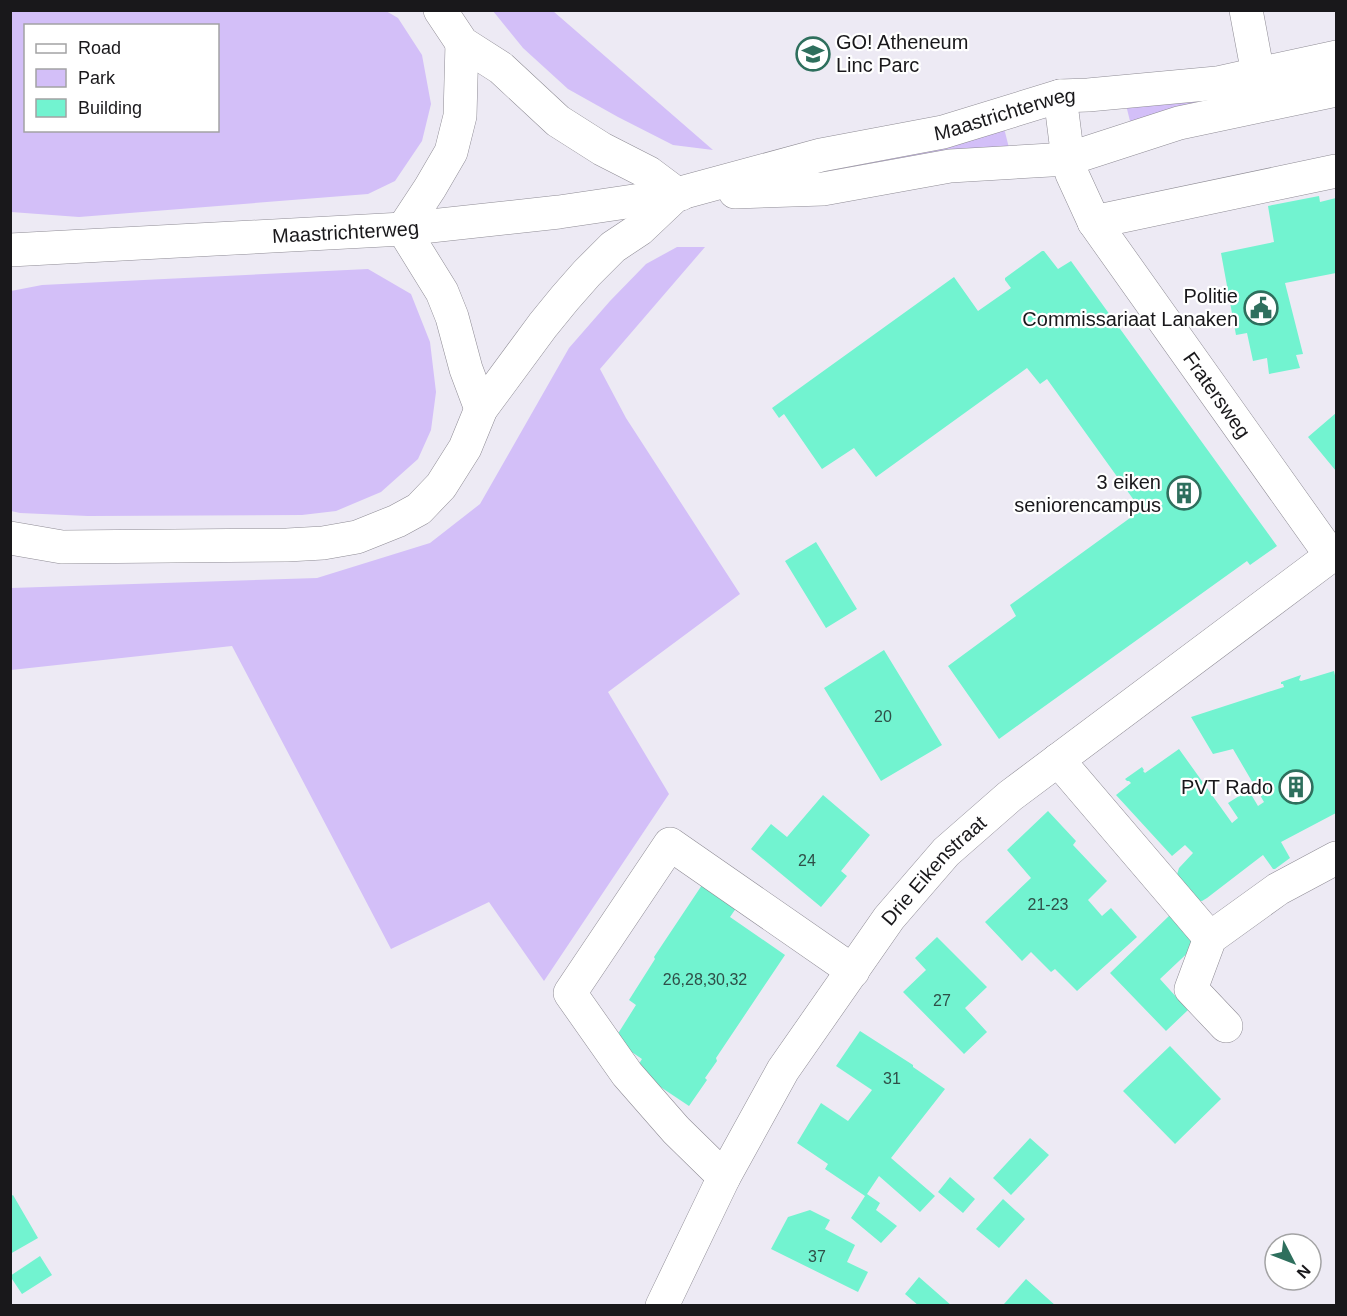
<svg xmlns="http://www.w3.org/2000/svg" width="1347" height="1316" font-family="Helvetica,sans-serif">
<style>
.green{fill:#d3bff8;fill-rule:evenodd}
.building{fill:#72f3d0}
.lines{fill:none;stroke-linecap:round;stroke-linejoin:round}
.minor-casing{stroke:#8f8c95;stroke-width:34}
.major-casing{stroke:#8f8c95;stroke-width:34}
.minor{stroke:#fff;stroke-width:33}
.major{stroke:#fff;stroke-width:33}
.labels{text-anchor:middle;dominant-baseline:central;stroke-width:4.5;stroke-linejoin:round;paint-order:stroke}
.number-label{font-size:16px;fill:#2f4f48}
.poi-label{font-size:20px;fill:#19181b;stroke:#fff;text-anchor:end}
.street-label{font-size:20px;fill:#19181b;stroke:#fff}
</style>
<rect width="100%" height="100%" fill="#edeaf4"/>
<path class="green" d="M 10,11 L 386,11 L 398,18 L 422,55 L 431,104 L 422,141 L 395,181 L 368,194 L 79,217 L 11,212 ZM 26,26 L 218,26 L 218,130 L 26,130 Z
M 493,11 L 553,11 L 713,150 L 673,145 L 618,117 L 568,89 L 523,48 Z
M 1336,68 L 1336,81 L 1132,129 L 1125,101 Z
M 1003,124 L 1010,152 L 829,173 L 827,167 Z
M 677,247 L 705,247 L 600,369 L 626,418 L 740,594 L 608,692 L 669,794 L 544,981 L 489,902 L 391,949 L 232,646 L 11,670 L 11,588 L 317,578 L 430,543 L 480,504 L 569,348 L 610,301 L 646,264 Z
M 368,269 L 411,294 L 430,342 L 436,392 L 431,430 L 418,459 L 381,492 L 336,511 L 302,515 L 88,516 L 20,513 L 11,511 L 11,291 L 42,285 Z"/>
<path class="building" d="M 1319,196 L 1320,202 L 1336,198 L 1336,273 L 1285,283 L 1303,354 L 1296,355 L 1300,368 L 1269,374 L 1267,358 L 1253,361 L 1247,333 L 1236,335 L 1221,253 L 1274,242 L 1268,206 Z
M 1042,251 L 1044,251 L 1058,269 L 1071,261 L 1277,546 L 1250,565 L 1247,561 L 999,739 L 948,666 L 1016,616 L 1010,605 L 1141,510 L 1047,379 L 1040,384 L 1027,368 L 876,477 L 854,448 L 822,469 L 784,414 L 779,418 L 772,408 L 954,277 L 978,311 L 1011,288 L 1005,280 L 1005,278 Z
M 1336,413 L 1336,471 L 1308,437 Z
M 816,542 L 857,609 L 826,628 L 785,561 Z
M 884,650 L 942,745 L 881,781 L 824,688 Z
M 1334,671 L 1336,680 L 1336,813 L 1281,842 L 1290,858 L 1275,869 L 1273,869 L 1263,855 L 1207,898 L 1202,901 L 1191,900 L 1175,881 L 1179,868 L 1193,853 L 1185,845 L 1172,856 L 1116,795 L 1131,783 L 1129,781 L 1127,781 L 1125,779 L 1142,767 L 1144,770 L 1143,771 L 1145,773 L 1179,749 L 1232,823 L 1238,818 L 1228,803 L 1247,791 L 1249,791 L 1258,806 L 1264,802 L 1233,749 L 1213,754 L 1191,717 L 1284,687 L 1283,684 L 1281,684 L 1281,682 L 1301,675 L 1299,680 L 1301,681 Z
M 823,795 L 870,835 L 841,871 L 847,876 L 821,907 L 751,849 L 771,824 L 787,837 Z
M 1048,811 L 1076,841 L 1073,845 L 1107,881 L 1088,900 L 1102,916 L 1111,908 L 1137,937 L 1077,991 L 1055,969 L 1051,972 L 1031,952 L 1022,961 L 985,922 L 1031,878 L 1007,850 Z
M 706,879 L 741,901 L 730,917 L 785,955 L 716,1058 L 717,1061 L 705,1078 L 707,1080 L 689,1106 L 635,1070 L 642,1059 L 614,1040 L 636,1005 L 629,1000 L 655,959 L 654,957 Z
M 1170,915 L 1197,944 L 1160,979 L 1188,1010 L 1166,1031 L 1110,973 Z
M 937,937 L 987,987 L 965,1008 L 987,1032 L 964,1054 L 903,992 L 926,970 L 915,958 Z
M 860,1031 L 913,1065 L 913,1067 L 945,1089 L 891,1158 L 935,1196 L 920,1212 L 879,1176 L 867,1194 L 880,1203 L 876,1210 L 897,1226 L 881,1243 L 851,1218 L 865,1196 L 825,1169 L 828,1164 L 797,1143 L 821,1103 L 848,1121 L 872,1090 L 836,1066 Z
M 1170,1046 L 1221,1099 L 1175,1144 L 1123,1091 Z
M 1030,1138 L 1049,1155 L 1011,1195 L 993,1178 Z
M 950,1177 L 975,1199 L 963,1213 L 938,1192 Z
M 13,1195 L 38,1238 L 10,1254 L 10,1197 Z
M 1003,1199 L 1025,1219 L 999,1248 L 976,1229 Z
M 810,1210 L 830,1220 L 825,1229 L 855,1245 L 847,1262 L 868,1272 L 858,1292 L 771,1249 L 788,1217 Z
M 40,1256 L 52,1275 L 22,1294 L 10,1276 Z
M 919,1277 L 952,1306 L 919,1306 L 905,1294 Z
M 1026,1279 L 1056,1306 L 1006,1306 L 1004,1304 Z"/>
<g class="lines">
<defs>
<g id="minor">
<path d="M 1246,10 L 1258,74"/>
<path id="s1" d="M 1060,96 L 1068,159 L 1072,174 L 1094,222 L 1332,557"/>
<path d="M 1094,222 L 1336,171"/>
<path d="M 1058,760 L 1210,938"/>
<path d="M 1226,1026 L 1191,989 L 1210,938 L 1278,889 L 1336,858"/>
<path d="M 724,1177 L 676,1130 L 627,1074 L 570,993 L 670,844 L 853,971"/>
<path id="s2" d="M 662,1306 L 724,1177 L 783,1070 L 889,918 L 946,852 L 1010,796 L 1336,552"/>
</g>
<g id="major">
<path d="M 440,10 L 462,43 L 501,68 L 558,121 L 602,149 L 649,173 L 677,194"/>
<path d="M 735,192 L 823,189 L 950,166 L 1068,159 L 1179,123 L 1336,90"/>
<path d="M 403,229 L 430,188 L 451,152 L 460,116 L 462,43"/>
<path d="M 403,229 L 442,292 L 452,317 L 466,369 L 481,409"/>
<path id="s3" d="M 10,250 L 403,229 L 559,212 L 681,194"/>
<path id="s4" d="M 10,538 L 62,547 L 287,545 L 323,543 L 357,537 L 397,521 L 419,509 L 441,486 L 465,448 L 481,409 L 543,325 L 565,298 L 587,273 L 613,247 L 640,229 L 677,194 L 821,155 L 943,132 L 1060,96 L 1088,95 L 1217,83 L 1336,57"/>
</g>
</defs>
<use href="#minor" class="minor-casing"/>
<use href="#major" class="major-casing"/>
<use href="#minor" class="minor"/>
<use href="#major" class="major"/>
</g>
<defs>
<symbol id="school-ring" viewBox="-11 -11 22 22"><circle r="9.5" fill="#fff" stroke="#2e6f5d" stroke-width="1.5"/><path d="M0-5L7-2L0 1L-7-2ZM-4 1L0 2.5L4 1V4Q0 6-4 4Z" fill="#2e6f5d"/></symbol>
<symbol id="civic-ring" viewBox="-11 -11 22 22"><circle r="9.5" fill="#fff" stroke="#2e6f5d" stroke-width="1.5"/><path d="M-.6-6.5H3V-4.5H.6V-3L4-1V1h2V6H-6V1h2V-1L-.6-3ZM-1.2 2.5V6h2.4V2.5Z" fill="#2e6f5d"/></symbol>
<symbol id="building-ring" viewBox="-11 -11 22 22"><circle r="9.5" fill="#fff" stroke="#2e6f5d" stroke-width="1.5"/><path d="M-4-6H4V6H1V3H-1V6H-4ZM-2.5-4.3h1.7v1.8h-1.7ZM.8-4.3h1.7v1.8H.8ZM-2.5-1h1.7V.8h-1.7ZM.8-1h1.7V.8H.8Z" fill="#2e6f5d"/></symbol>
</defs>
<g fill-rule="evenodd">
<use href="#school-ring" x="794" y="35" width="38" height="38"/>
<use href="#civic-ring" x="1242" y="289" width="38" height="38"/>
<use href="#building-ring" x="1165" y="474" width="38" height="38"/>
<use href="#building-ring" x="1277" y="768" width="38" height="38"/>
</g>
<g class="labels">
<g class="number-label">
<text x="883" y="716">20</text>
<text x="807" y="860">24</text>
<text x="1048" y="904">21-23</text>
<text x="705" y="979">26,28,30,32</text>
<text x="942" y="1000">27</text>
<text x="892" y="1078">31</text>
<text x="817" y="1256">37</text>
</g>
<g class="poi-label">
<text x="836" y="42" text-anchor="start">GO! Atheneum<tspan x="836" dy="23">Linc Parc</tspan></text>
<text x="1238" y="296">Politie<tspan x="1238" dy="23">Commissariaat Lanaken</tspan></text>
<text x="1161" y="482">3 eiken<tspan x="1161" dy="23">seniorencampus</tspan></text>
<text x="1273" y="787">PVT Rado</text>
</g>
<g class="street-label">
<text stroke="none"><textPath href="#s4" startOffset="1166">Maastrichterweg</textPath></text>
<text stroke="none"><textPath href="#s3" startOffset="336">Maastrichterweg</textPath></text>
<text stroke="none"><textPath href="#s1" startOffset="344">Fratersweg</textPath></text>
<text stroke="none"><textPath href="#s2" startOffset="516">Drie Eikenstraat</textPath></text>
</g>
</g>
<rect width="1347" height="1316" fill="none" stroke="#19181b" stroke-width="24"/>
<rect x="24" y="24" width="195" height="108" fill="#ffffff" stroke="#a3a3a4" stroke-width="1.5"/>
<rect x="36" y="44" width="30" height="9" fill="#ffffff" stroke="#a3a3a4" stroke-width="1.5"/>
<text x="78" y="54" font-size="18" fill="#19181b">Road</text>
<rect x="36" y="69" width="30" height="18" fill="#d3bff8" stroke="#a3a3a4" stroke-width="1.5"/>
<text x="78" y="84" font-size="18" fill="#19181b">Park</text>
<rect x="36" y="99" width="30" height="18" fill="#72f3d0" stroke="#a3a3a4" stroke-width="1.5"/>
<text x="78" y="114" font-size="18" fill="#19181b">Building</text>
<g transform="translate(1293 1262) rotate(132)"><circle r="28" fill="#ffffff" stroke="#a3a3a4" stroke-width="1.5"/>
<path d="M0-4.5L10 22L0 15L-10 22Z" fill="#2e6f5d"/>
<text y="-9" font-size="16" font-weight="bold" text-anchor="middle" fill="#19181b">N</text>
</g>
</svg>
